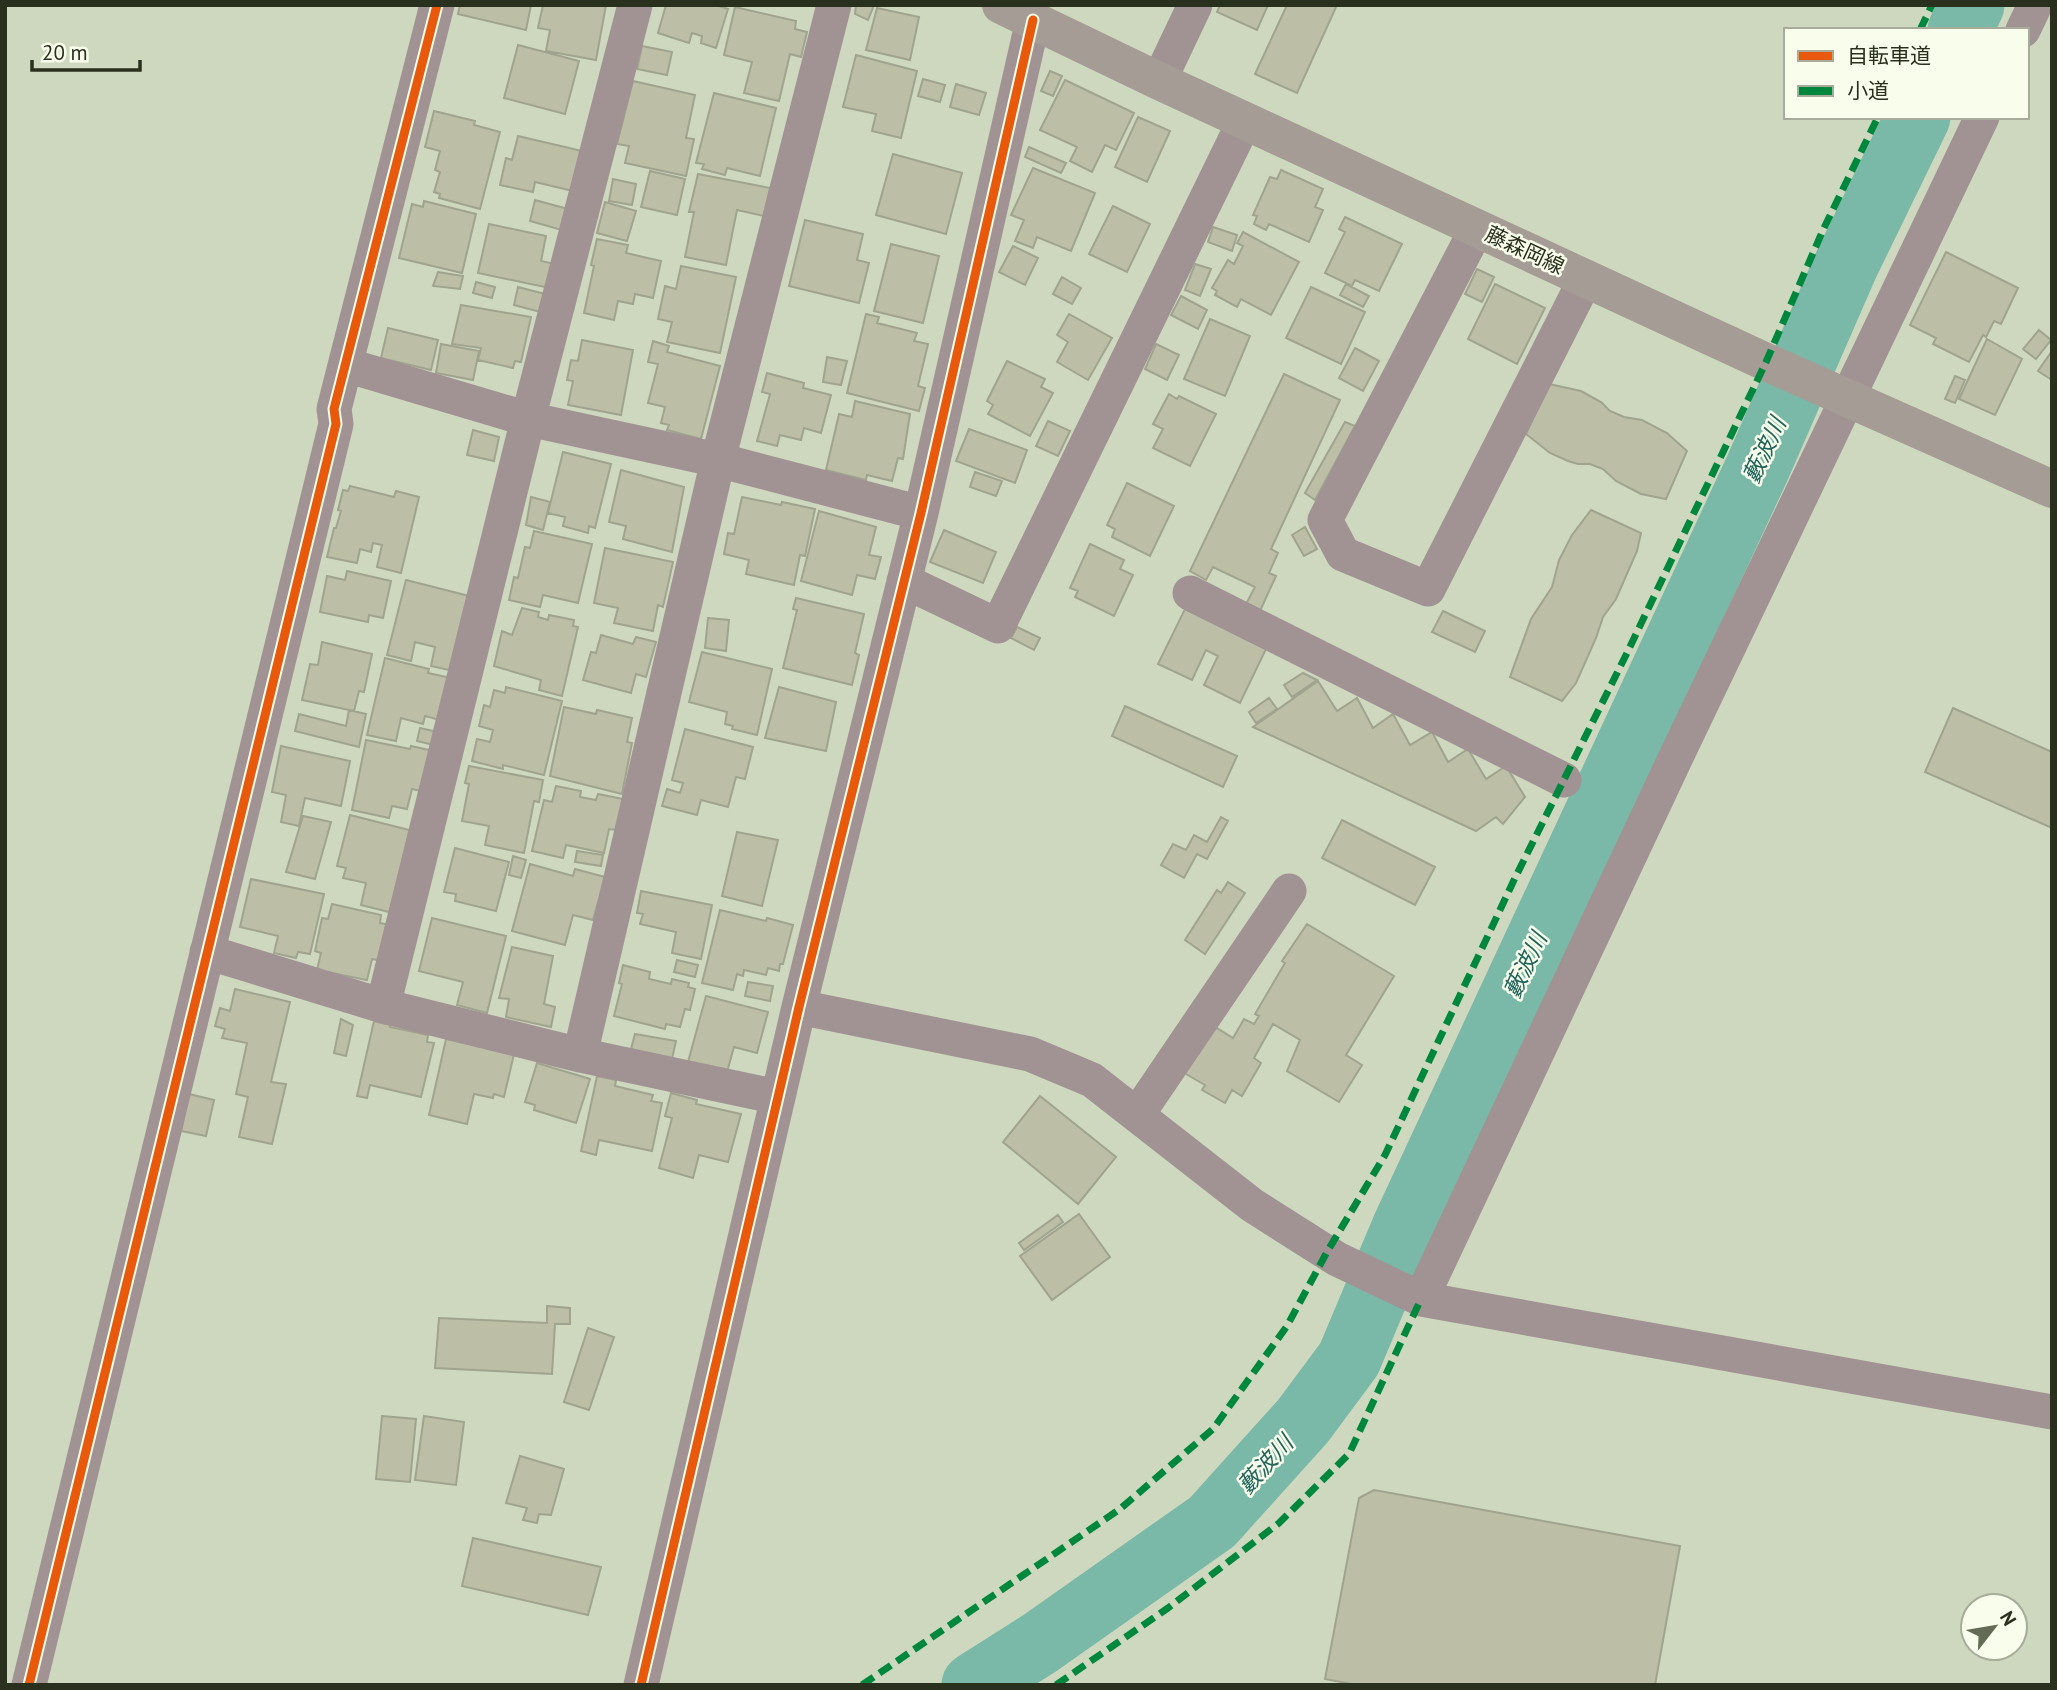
<svg xmlns="http://www.w3.org/2000/svg" width="2057" height="1690" font-family="'PT Sans','Noto Sans JP',sans-serif">
<style>
.lines{fill:none;stroke-linecap:round;stroke-linejoin:round}
.river{stroke:#7ab8a8;stroke-width:65}
.building{fill:#bcbfa6;stroke:#a0a48f;stroke-width:2}
.street{stroke:#a19393;stroke-width:35}
.secondary{stroke:#a49c95;stroke-width:38}
.quiet{stroke:#00873e;stroke-width:7;stroke-dasharray:14 7;stroke-linecap:butt}
.cycleway-casing{stroke:#f8feeb;stroke-width:13}
.cycleway{stroke:#e8590c;stroke-width:9}
.labels{text-anchor:middle;dominant-baseline:central;stroke-width:5;stroke-linejoin:round;paint-order:stroke}
.street-label{font-size:21px;fill:#2a301e;stroke:#f8feeb}
.water-label{font-size:23px;font-style:italic;fill:#20645b;stroke:#f8feeb}
</style>
<rect width="100%" height="100%" fill="#ced8be"/>
<g class="lines">
<path class="river" d="M 1960,30 L 1972,5
M 974,1685 L 1040,1643 L 1212,1522 L 1303,1421 L 1349,1359 L 1404,1228 L 1757,469 L 1846,265 L 1918,117"/>
</g>
<path class="building" d="M 460,5 L 531,5 L 526,30 L 458,14 Z
M 543,5 L 606,5 L 596,60 L 546,51 L 550,30 L 538,28 Z
M 666,5 L 716,5 L 728,9 L 716,48 L 701,43 L 702,36 L 692,33 L 689,43 L 658,33 Z
M 856,5 L 874,5 L 868,20 L 855,14 Z
M 1220,5 L 1268,5 L 1257,30 L 1217,12 Z
M 1287,5 L 1337,5 L 1297,93 L 1255,74 Z
M 735,7 L 796,21 L 795,29 L 807,32 L 801,57 L 790,54 L 779,101 L 744,93 L 752,62 L 724,55 Z
M 877,8 L 919,17 L 910,60 L 866,50 Z
M 518,45 L 579,61 L 565,114 L 504,98 Z
M 642,46 L 672,52 L 667,75 L 637,69 Z
M 856,55 L 917,71 L 901,138 L 872,131 L 876,114 L 843,107 Z
M 1050,71 L 1062,76 L 1053,96 L 1041,91 Z
M 923,79 L 945,85 L 940,102 L 918,96 Z
M 1065,80 L 1134,113 L 1116,150 L 1105,145 L 1092,172 L 1070,161 L 1077,147 L 1040,130 Z
M 633,81 L 695,95 L 686,138 L 694,139 L 686,176 L 625,163 L 629,146 L 617,144 Z
M 956,84 L 986,93 L 979,115 L 950,107 Z
M 714,93 L 776,108 L 760,176 L 727,168 L 725,175 L 702,169 L 704,164 L 696,163 Z
M 434,111 L 475,121 L 474,125 L 500,132 L 480,209 L 439,198 L 440,194 L 434,192 L 440,172 L 435,170 L 440,151 L 425,147 Z
M 1138,117 L 1170,131 L 1147,182 L 1115,167 Z
M 518,136 L 582,151 L 573,191 L 535,182 L 533,192 L 500,185 L 506,158 L 512,160 Z
M 1029,147 L 1066,163 L 1061,173 L 1025,157 Z
M 893,154 L 962,173 L 946,234 L 876,215 Z
M 1033,168 L 1095,193 L 1071,251 L 1037,237 L 1033,248 L 1015,241 L 1024,220 L 1011,215 Z
M 1281,170 L 1323,189 L 1315,207 L 1323,210 L 1309,242 L 1269,224 L 1266,230 L 1254,224 L 1257,216 L 1253,215 L 1270,177 L 1277,179 Z
M 650,171 L 685,179 L 677,215 L 641,207 Z
M 698,174 L 770,188 L 764,216 L 737,210 L 726,265 L 685,257 L 694,212 L 689,212 Z
M 613,179 L 636,184 L 632,205 L 609,201 Z
M 535,200 L 568,209 L 562,230 L 530,221 Z
M 424,201 L 476,214 L 462,273 L 399,258 L 412,204 L 423,207 Z
M 605,202 L 636,211 L 627,241 L 597,233 Z
M 1113,206 L 1150,224 L 1127,272 L 1089,254 Z
M 1345,217 L 1402,244 L 1379,291 L 1355,280 L 1352,286 L 1325,273 L 1345,232 L 1339,229 Z
M 805,220 L 863,234 L 857,260 L 869,263 L 859,303 L 789,286 Z
M 489,224 L 546,236 L 541,261 L 555,264 L 550,288 L 478,273 Z
M 1213,227 L 1237,235 L 1232,251 L 1208,242 Z
M 1243,232 L 1299,262 L 1271,315 L 1241,299 L 1237,307 L 1215,295 L 1217,291 L 1212,288 L 1228,260 L 1234,264 L 1243,246 L 1237,243 Z
M 597,239 L 628,245 L 626,253 L 661,261 L 653,298 L 635,294 L 633,304 L 618,301 L 614,320 L 584,313 L 594,266 L 591,265 Z
M 891,244 L 939,256 L 923,323 L 874,311 Z
M 1013,246 L 1038,258 L 1025,285 L 999,272 Z
M 1946,252 L 2018,288 L 2001,324 L 1994,321 L 1986,337 L 1983,335 L 1969,362 L 1933,344 L 1936,338 L 1910,325 Z
M 1195,264 L 1211,269 L 1200,296 L 1185,290 Z
M 681,266 L 736,277 L 720,353 L 667,342 L 672,322 L 658,319 L 665,286 L 676,289 Z
M 1477,269 L 1494,277 L 1482,302 L 1465,294 Z
M 438,272 L 463,276 L 460,289 L 433,286 Z
M 1062,277 L 1081,288 L 1072,304 L 1053,294 Z
M 476,282 L 495,287 L 492,298 L 473,293 Z
M 1346,284 L 1369,296 L 1363,307 L 1340,295 Z
M 1495,284 L 1545,308 L 1517,364 L 1468,339 Z
M 518,287 L 549,295 L 544,313 L 514,305 Z
M 1311,287 L 1365,312 L 1341,364 L 1286,338 Z
M 1181,296 L 1207,310 L 1198,329 L 1171,315 Z
M 461,305 L 531,317 L 521,362 L 515,361 L 513,368 L 478,360 L 481,348 L 452,344 Z
M 866,314 L 879,317 L 877,323 L 917,333 L 914,341 L 928,344 L 918,386 L 925,388 L 919,411 L 847,393 Z
M 1069,314 L 1112,338 L 1088,380 L 1057,362 L 1068,342 L 1057,335 Z
M 1210,319 L 1250,336 L 1225,396 L 1184,379 Z
M 388,328 L 438,340 L 431,370 L 381,358 Z
M 2039,330 L 2051,340 L 2036,359 L 2023,349 Z
M 1987,339 L 2022,359 L 1995,415 L 1959,399 Z
M 582,340 L 633,350 L 621,415 L 568,405 L 573,381 L 567,380 L 571,360 L 578,361 Z
M 653,341 L 669,346 L 667,352 L 720,366 L 701,439 L 667,430 L 669,425 L 661,423 L 665,407 L 648,403 L 658,364 L 648,362 Z
M 441,344 L 479,351 L 473,380 L 436,373 Z
M 1156,344 L 1179,355 L 1167,380 L 1145,369 Z
M 1355,348 L 1379,361 L 1363,391 L 1339,378 Z
M 2052,351 L 2052,380 L 2038,371 Z
M 827,357 L 847,361 L 841,385 L 823,382 Z
M 1007,361 L 1045,379 L 1041,387 L 1053,393 L 1030,436 L 988,414 L 993,405 L 987,401 Z
M 767,373 L 804,383 L 803,388 L 831,395 L 821,433 L 804,428 L 801,440 L 780,435 L 777,446 L 757,441 L 770,394 L 762,392 Z
M 1284,374 L 1340,400 L 1271,549 L 1278,553 L 1269,573 L 1276,576 L 1260,611 L 1246,604 L 1255,587 L 1213,567 L 1206,580 L 1190,571 Z
M 1955,376 L 1965,380 L 1955,403 L 1945,399 Z
M 1549,384 L 1581,391 L 1601,402 L 1610,411 L 1624,417 L 1642,420 L 1667,433 L 1687,451 L 1666,499 L 1641,494 L 1616,481 L 1603,469 L 1590,464 L 1578,464 L 1568,461 L 1550,453 L 1526,434 Z
M 1169,394 L 1177,399 L 1179,396 L 1216,414 L 1190,466 L 1153,448 L 1163,429 L 1153,424 Z
M 855,401 L 910,414 L 903,459 L 898,458 L 892,481 L 867,475 L 866,480 L 826,470 L 839,414 L 852,417 Z
M 1048,421 L 1070,431 L 1058,456 L 1036,446 Z
M 1345,422 L 1355,426 L 1315,500 L 1305,493 Z
M 969,429 L 1027,450 L 1015,483 L 956,461 Z
M 473,430 L 499,437 L 494,461 L 467,455 Z
M 563,452 L 611,464 L 595,528 L 589,526 L 588,533 L 563,526 L 565,517 L 548,513 Z
M 621,470 L 684,487 L 672,552 L 623,539 L 626,526 L 609,522 Z
M 975,472 L 1002,481 L 996,496 L 970,487 Z
M 1127,483 L 1174,506 L 1150,556 L 1112,537 L 1115,529 L 1107,525 Z
M 350,486 L 394,497 L 396,491 L 419,497 L 401,573 L 377,567 L 382,545 L 373,543 L 371,552 L 360,549 L 357,563 L 327,557 L 334,528 L 336,528 L 341,511 L 338,510 L 343,490 L 348,491 Z
M 531,497 L 550,502 L 543,530 L 526,525 Z
M 742,497 L 781,505 L 782,502 L 815,509 L 805,556 L 800,555 L 794,585 L 746,574 L 749,560 L 724,554 L 728,533 L 734,534 Z
M 1591,510 L 1641,533 L 1637,551 L 1616,599 L 1603,617 L 1596,638 L 1576,683 L 1562,701 L 1510,677 L 1531,619 L 1552,587 L 1559,560 L 1572,535 Z
M 819,511 L 876,527 L 869,555 L 881,557 L 875,579 L 857,575 L 852,595 L 801,581 Z
M 1305,527 L 1317,549 L 1304,556 L 1292,535 Z
M 944,530 L 996,552 L 983,583 L 930,562 Z
M 534,531 L 592,544 L 578,603 L 543,595 L 540,607 L 509,600 L 514,577 L 518,578 L 525,547 L 530,548 Z
M 1090,544 L 1124,560 L 1120,569 L 1133,575 L 1114,616 L 1075,597 L 1078,591 L 1070,588 Z
M 605,548 L 673,562 L 663,607 L 658,605 L 653,631 L 614,623 L 618,608 L 594,603 Z
M 347,571 L 391,581 L 383,618 L 369,615 L 368,622 L 320,612 L 327,576 L 345,580 Z
M 406,580 L 477,598 L 458,672 L 431,666 L 435,647 L 415,642 L 411,661 L 387,655 Z
M 796,598 L 864,614 L 855,653 L 859,655 L 852,685 L 783,668 L 797,610 L 793,609 Z
M 522,608 L 539,612 L 538,617 L 548,620 L 549,615 L 574,620 L 573,626 L 578,627 L 562,696 L 539,690 L 541,680 L 494,666 L 502,631 L 512,635 Z
M 1185,609 L 1266,649 L 1240,703 L 1204,685 L 1218,656 L 1206,650 L 1192,680 L 1158,664 Z
M 1443,611 L 1485,631 L 1475,652 L 1432,632 Z
M 708,618 L 729,620 L 726,651 L 705,648 Z
M 1017,627 L 1040,638 L 1034,650 L 1011,638 Z
M 601,635 L 633,644 L 636,637 L 656,642 L 646,677 L 636,674 L 631,693 L 583,680 L 591,652 L 596,653 Z
M 322,642 L 372,654 L 364,692 L 359,691 L 354,711 L 302,700 L 310,664 L 318,665 Z
M 702,652 L 772,669 L 757,735 L 732,729 L 733,726 L 725,724 L 727,712 L 689,702 Z
M 385,658 L 429,669 L 428,673 L 451,678 L 444,721 L 425,716 L 423,724 L 401,718 L 396,741 L 367,735 Z
M 1303,673 L 1317,680 L 1292,697 L 1284,685 Z
M 1318,681 L 1337,711 L 1357,698 L 1373,728 L 1393,714 L 1410,745 L 1432,732 L 1448,762 L 1468,749 L 1486,779 L 1506,766 L 1525,797 L 1503,824 L 1496,817 L 1476,831 L 1253,727 Z
M 506,687 L 562,701 L 544,775 L 503,765 L 503,769 L 472,761 L 477,739 L 490,742 L 493,730 L 479,726 L 484,705 L 490,707 L 494,690 L 505,693 Z
M 779,687 L 836,702 L 826,751 L 765,738 Z
M 1269,698 L 1277,709 L 1256,723 L 1249,712 Z
M 1125,706 L 1237,756 L 1223,787 L 1112,736 Z
M 564,707 L 596,714 L 597,710 L 632,718 L 627,742 L 632,743 L 622,794 L 550,776 Z
M 1953,708 L 2052,752 L 2052,828 L 1925,772 Z
M 349,710 L 366,714 L 359,747 L 295,731 L 299,714 L 346,726 Z
M 420,728 L 442,733 L 438,746 L 417,741 Z
M 685,729 L 753,747 L 745,779 L 736,777 L 728,807 L 701,800 L 697,815 L 662,806 L 667,789 L 680,793 L 683,783 L 672,780 Z
M 366,740 L 410,749 L 411,746 L 438,752 L 430,793 L 412,789 L 407,809 L 392,806 L 389,818 L 352,810 Z
M 281,746 L 350,761 L 341,806 L 305,798 L 299,826 L 281,822 L 286,795 L 272,792 Z
M 469,766 L 543,780 L 539,802 L 534,801 L 524,853 L 485,845 L 489,826 L 462,821 L 469,784 L 465,783 Z
M 556,786 L 581,791 L 580,797 L 596,800 L 598,794 L 623,799 L 616,830 L 609,829 L 604,853 L 566,845 L 563,858 L 532,851 L 544,800 L 552,802 Z
M 350,815 L 421,833 L 401,915 L 361,905 L 366,883 L 343,878 L 346,868 L 337,866 Z
M 303,816 L 331,822 L 315,879 L 286,872 Z
M 1221,817 L 1228,821 L 1207,859 L 1197,854 L 1184,878 L 1161,865 L 1173,844 L 1186,850 L 1194,835 L 1207,842 Z
M 1342,820 L 1435,867 L 1415,905 L 1322,858 Z
M 737,832 L 778,840 L 762,906 L 722,896 Z
M 455,848 L 509,862 L 496,911 L 455,901 L 456,894 L 444,892 Z
M 577,851 L 603,855 L 601,866 L 575,862 Z
M 513,856 L 526,860 L 521,878 L 509,875 Z
M 530,864 L 573,876 L 575,869 L 605,877 L 593,920 L 573,915 L 565,945 L 512,931 Z
M 251,879 L 324,894 L 310,954 L 298,952 L 296,958 L 274,953 L 278,936 L 240,927 Z
M 1228,882 L 1245,893 L 1205,954 L 1185,940 L 1217,890 L 1221,893 Z
M 641,891 L 712,905 L 701,959 L 672,953 L 676,932 L 640,924 L 643,914 L 637,913 Z
M 332,904 L 381,915 L 380,923 L 390,925 L 382,961 L 372,959 L 367,980 L 317,970 L 321,953 L 315,951 L 322,918 L 328,919 Z
M 720,910 L 766,921 L 767,918 L 793,925 L 783,964 L 780,964 L 779,971 L 768,968 L 766,975 L 744,970 L 743,976 L 737,974 L 733,990 L 702,983 Z
M 432,918 L 506,936 L 487,1013 L 457,1005 L 463,982 L 419,971 Z
M 1307,924 L 1394,976 L 1346,1055 L 1362,1065 L 1339,1102 L 1287,1071 L 1300,1040 L 1273,1024 L 1254,1058 L 1261,1063 L 1242,1096 L 1232,1090 L 1225,1103 L 1202,1090 L 1205,1085 L 1184,1073 L 1212,1025 L 1233,1038 L 1244,1019 L 1254,1024 L 1259,1016 L 1255,1014 L 1285,963 L 1282,961 Z
M 512,947 L 553,956 L 544,1004 L 555,1007 L 551,1027 L 506,1017 L 509,999 L 499,998 Z
M 677,960 L 698,965 L 695,977 L 674,972 Z
M 623,965 L 650,972 L 649,979 L 671,984 L 672,979 L 689,983 L 688,987 L 695,989 L 690,1010 L 685,1009 L 680,1027 L 666,1024 L 665,1029 L 614,1016 L 622,984 L 619,983 Z
M 748,982 L 773,986 L 770,1001 L 745,996 Z
M 235,989 L 290,1002 L 271,1082 L 286,1084 L 272,1144 L 239,1137 L 248,1097 L 236,1094 L 247,1043 L 222,1038 L 225,1029 L 215,1026 L 220,1008 L 230,1011 Z
M 706,996 L 768,1012 L 757,1053 L 734,1047 L 727,1072 L 688,1062 Z
M 341,1019 L 353,1025 L 346,1056 L 334,1053 Z
M 374,1021 L 390,1025 L 390,1027 L 428,1035 L 427,1042 L 434,1043 L 421,1097 L 370,1085 L 367,1098 L 357,1096 Z
M 635,1034 L 676,1041 L 672,1059 L 631,1049 Z
M 446,1039 L 514,1054 L 504,1097 L 494,1094 L 493,1098 L 474,1094 L 467,1124 L 429,1115 Z
M 537,1063 L 590,1079 L 576,1123 L 534,1110 L 535,1105 L 525,1102 Z
M 597,1076 L 616,1080 L 615,1086 L 653,1095 L 651,1101 L 662,1103 L 652,1151 L 599,1140 L 596,1155 L 581,1151 Z
M 671,1093 L 697,1100 L 696,1104 L 741,1114 L 728,1162 L 699,1155 L 693,1178 L 659,1168 L 672,1118 L 665,1116 Z
M 189,1094 L 214,1100 L 206,1136 L 181,1131 Z
M 1040,1096 L 1116,1157 L 1078,1204 L 1003,1142 Z
M 1079,1214 L 1110,1257 L 1052,1300 L 1020,1256 Z
M 1058,1215 L 1063,1222 L 1024,1250 L 1019,1243 Z
M 547,1306 L 570,1308 L 570,1324 L 555,1324 L 552,1374 L 435,1368 L 439,1318 L 547,1323 Z
M 588,1328 L 614,1337 L 589,1410 L 564,1402 Z
M 382,1416 L 416,1419 L 410,1482 L 376,1479 Z
M 424,1416 L 464,1422 L 456,1485 L 415,1480 Z
M 520,1456 L 564,1469 L 551,1515 L 539,1514 L 537,1523 L 523,1520 L 527,1508 L 506,1503 Z
M 1374,1490 L 1680,1546 L 1655,1685 L 1357,1685 L 1325,1679 L 1359,1498 Z
M 473,1538 L 601,1567 L 588,1615 L 462,1586 Z"/>
<g class="lines">
<path class="street" d="M 635,5 L 528,419 L 718,460 L 580,1055 L 778,1097
M 834,5 L 718,460 L 921,513
M 2023,30 L 2035,5
M 1159,81 L 1195,5
M 1477,228 L 1325,520 L 1343,554 L 1428,589 L 1586,278
M 346,365 L 528,419 L 383,1006 L 580,1055
M 904,581 L 998,626 L 1245,120
M 1190,593 L 1564,780
M 207,952 L 383,1006
M 799,1007 L 1030,1054 L 1092,1080 L 1252,1205 L 1337,1259 L 1421,1299 L 2052,1412
M 1137,1115 L 1289,891
M 1421,1299 L 1675,759 L 1982,117
M 29,1685 L 336,424 L 334,409 L 437,5
M 641,1685 L 799,1007 L 921,513 L 1033,20"/>
<path class="secondary" d="M 1001,5 L 1159,81 L 1766,362 L 2052,489"/>
<path class="quiet" d="M 1920,30 L 1932,5
M 862,1685 L 1120,1509 L 1213,1429 L 1287,1326 L 1327,1252 L 1385,1155 L 1515,878 L 1627,653 L 1766,362 L 1823,230 L 1878,117
M 1056,1685 L 1168,1608 L 1279,1523 L 1349,1454 L 1421,1299"/>
<defs>
<path id="cycleway" d="M 29,1685 L 336,424 L 334,409 L 437,5
M 641,1685 L 799,1007 L 921,513 L 1033,20"/>
</defs>
<use href="#cycleway" class="cycleway-casing"/>
<use href="#cycleway" class="cycleway"/>
</g>
<g class="labels">
<g class="street-label">
<text transform="translate(1525 250) rotate(25)">藤森岡線</text>
</g>
<g class="water-label">
<text transform="translate(1764 450) rotate(-65)">藪波川</text>
<text transform="translate(1525 965) rotate(-65)">藪波川</text>
<text transform="translate(1265 1464) rotate(-48)">藪波川</text>
</g>
</g>
<rect width="2057" height="1690" fill="none" stroke="#2a301e" stroke-width="14"/>
<rect x="1784" y="28" width="245" height="91" fill="#f8feeb" stroke="#a6ac99" stroke-width="2"/>
<rect x="1798" y="51" width="35" height="10" fill="#e8590c" stroke="#a6ac99" stroke-width="2"/>
<text x="1847" y="63" font-size="21" fill="#2a301e">自転車道</text>
<rect x="1798" y="86" width="35" height="10" fill="#00873e" stroke="#a6ac99" stroke-width="2"/>
<text x="1847" y="98" font-size="21" fill="#2a301e">小道</text>
<g transform="translate(1994 1627) rotate(59)"><circle r="33" fill="#f8feeb" stroke="#a6ac99" stroke-width="2"/>
<path d="M0-5L12 26L0 18L-12 26Z" fill="#636b56"/>
<text y="-10" font-size="19" font-weight="bold" text-anchor="middle" fill="#2a301e">N</text>
</g>
<path d="M32 60v10h108v-10" fill="none" stroke="#2a301e" stroke-width="3.5"/>
<text x="42" y="60" font-size="21" fill="#2a301e" stroke="#f8feeb" stroke-width="5" paint-order="stroke">20 m</text>
</svg>
